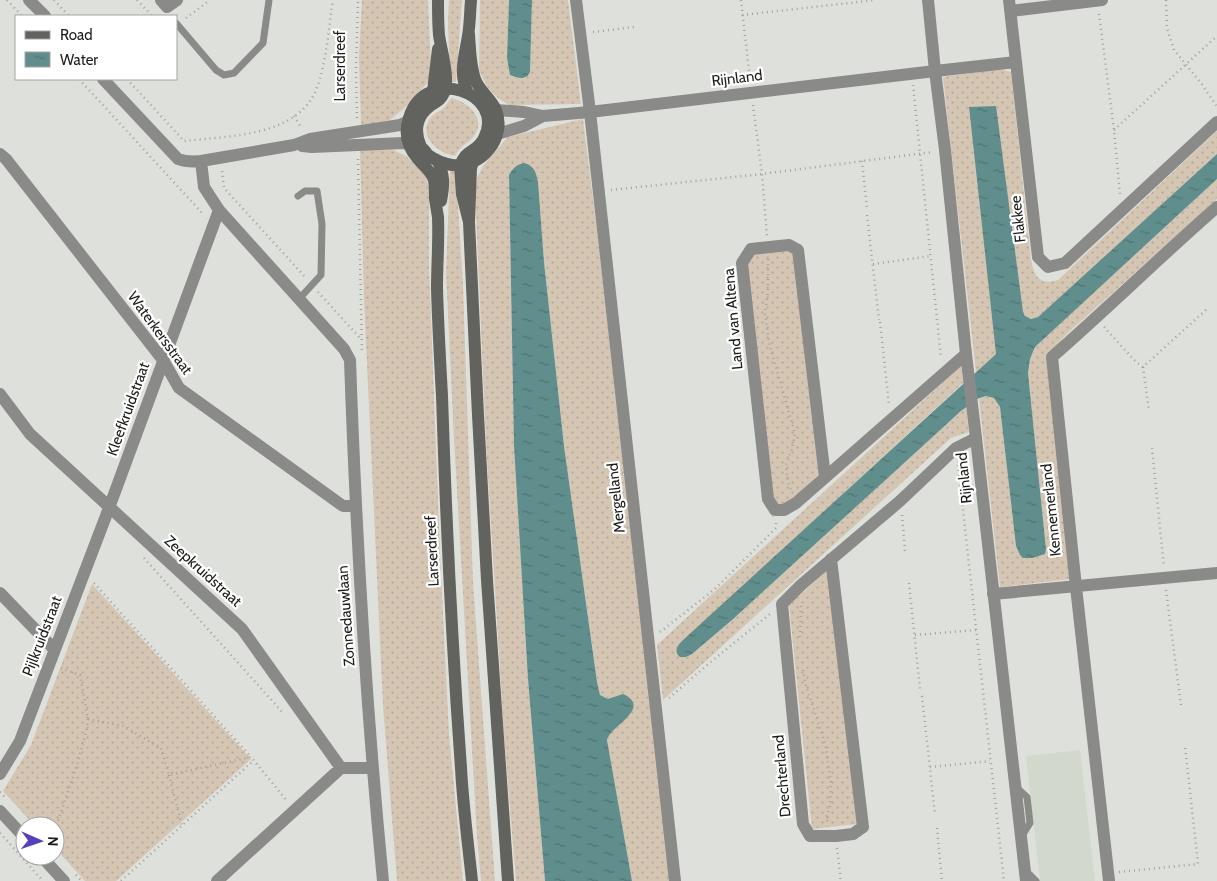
<svg xmlns="http://www.w3.org/2000/svg" width="1217" height="881" font-family="Cabin,sans-serif">
<style>
.built{fill:#d2d9cc}
.grass{fill:url(#grass-dots)}
.water{fill:url(#water-ripples)}
.lines{fill:none;stroke-linecap:round;stroke-linejoin:round}
.path{stroke:#a0a39e;stroke-width:2.5;stroke-dasharray:1 4;stroke-linecap:butt}
.service{stroke:#8a8a88;stroke-width:7}
.minor{stroke:#8a8a88;stroke-width:12}
.tertiary{stroke:#8a8a88;stroke-width:12}
.secondary{stroke:#62625e;stroke-width:12}
.labels{text-anchor:middle;dominant-baseline:central;stroke-width:4.5;stroke-linejoin:round;paint-order:stroke}
.street-label{font-size:15px;fill:#1c1d1b;stroke:#fff}
</style>
<defs>
<pattern id="grass-dots" width="8" height="8" patternUnits="userSpaceOnUse" patternTransform="scale(1.25)"><rect width="8" height="8" fill="#d5c5b3"/><path d="M2 2h.1M6 6h.1" fill="none" stroke="#b6a999" stroke-width="1.8" stroke-linecap="round"/></pattern>
<pattern id="water-ripples" width="26" height="14" patternUnits="userSpaceOnUse" patternTransform="scale(1.25)"><rect width="26" height="14" fill="#608e8c"/><path d="M2 4q2-2 4 0t4 0M15 11q2-2 4 0t4 0" fill="none" stroke="#4e7372"/></pattern>
</defs>
<rect width="100%" height="100%" fill="#dee1db"/>
<path class="built" d="M 1080,750 L 1095,881 L 1040,881 L 1026,756 Z"/>
<path class="grass" d="M 362,0 L 428,0 L 431,67 L 428,82 L 408,105 L 390,120 L 361,126 L 359,57 Z
M 449,0 L 462,0 L 456,82 L 450,82 L 448,20 Z
M 480,0 L 509,0 L 507,58 L 510,75 L 518,78 L 525,78 L 530,72 L 532,0 L 568,0 L 581,104 L 509,105 L 498,98 L 488,88 L 479,71 Z
M 998,69 L 1011,72 L 1031,260 C 1034,276 1040,286 1058,280 L 1217,131 L 1217,154 L 1038,317 L 1031,319 L 1025,316 L 1023,312 L 969,107 L 996,354 L 976,372 L 943,77 Z
M 451,98 C 468,102 487,118 474,136 C 469,144 461,144 455,156 C 437,153 417,135 431,117 C 434,114 437,112 441,110 C 445,107 448,103 451,98 Z
M 583,119 L 596,223 L 670,881 L 632,881 L 607,740 C 613,724 632,722 633,703 L 608,699 L 600,695 L 597,682 L 564,446 L 544,262 L 538,182 L 509,175 L 514,446 L 528,679 L 545,881 L 516,881 L 504,735 L 486,443 L 475,188 L 478,176 L 483,166 L 508,137 Z
M 360,148 L 393,150 L 406,156 L 426,176 L 429,190 L 429,265 L 440,554 L 449,734 L 463,881 L 397,881 L 383,706 L 364,299 Z
M 450,171 L 456,172 L 463,285 L 473,583 L 495,881 L 481,881 L 477,836 L 454,439 L 446,272 Z
M 1217,179 L 1217,199 L 1070,331 L 1057,344 L 1071,579 L 1000,587 L 979,399 L 986,396 L 994,398 L 1000,407 L 1016,546 L 1020,555 L 1024,558 L 1032,558 L 1046,549 L 1028,373 L 1030,359 L 1036,346 Z
M 790,251 L 795,254 L 819,474 L 772,518 L 760,391 L 744,256 Z
M 961,366 L 963,383 L 678,646 L 686,657 L 692,654 L 732,620 L 924,444 L 966,407 L 969,432 L 951,438 L 663,700 L 657,645 Z
M 830,568 L 857,824 L 812,829 L 789,605 Z
M 92,584 L 251,759 L 116,881 L 85,881 L 55,848 L 55,826 L 35,826 L 3,791 L 31,745 Z"/>
<path class="water" d="M 509,0 L 532,0 L 530,72 C 526,81 517,78 510,75 L 507,58 Z
M 996,106 L 1023,312 L 1025,316 L 1031,319 L 1038,317 L 1217,154 L 1217,179 L 1035,347 L 1030,359 L 1028,373 L 1046,549 L 1045,554 L 1032,558 L 1023,558 L 1020,555 L 1016,546 L 1000,407 L 994,398 L 986,396 L 977,399 L 961,411 L 732,620 L 692,654 L 686,657 L 680,657 C 673,651 678,645 683,640 L 996,354 L 969,107 Z
M 524,163 C 535,166 536,173 538,182 L 544,262 L 564,446 L 597,682 L 600,695 L 608,699 L 623,694 C 649,706 620,722 611,733 C 609,735 608,737 607,740 L 632,881 L 545,881 L 528,679 L 514,446 L 509,175 C 513,168 516,165 524,163 Z"/>
<g class="lines">
<path class="path" d="M 7,0 L 22,16
M 54,0 L 69,16
M 137,0 L 152,16
M 741,0 L 750,80
M 1166,0 L 1167,28 L 1174,50 L 1201,83 L 1217,107
M 1099,14 L 1114,130 L 1120,194
M 742,15 L 876,0
M 186,18 L 210,0
M 593,32 L 634,27
M 79,79 L 204,215
M 127,79 L 184,141 C 227,136 297,137 316,90 C 327,62 328,30 333,0
M 913,85 L 941,358
M 753,105 L 762,174 L 767,236
M 294,116 L 301,127 L 302,127
M 357,118 L 356,69 L 358,0
M 1114,130 L 1217,36
M 358,159 L 362,353
M 862,161 L 867,209
M 222,171 L 224,188 L 306,278
M 611,190 L 762,174 L 933,152
M 867,215 L 879,320
M 768,259 L 768,292 L 765,312 L 767,330 L 770,346 L 795,434 L 792,448 L 786,466 L 788,482 L 791,490
M 873,264 L 931,256
M 318,292 L 360,338
M 880,322 L 889,405
M 1104,327 L 1136,362 L 1143,367 L 1207,309
M 1143,367 L 1149,411
M 1152,448 L 1164,567
M 958,465 L 1004,881
M 902,515 L 905,551
M 144,558 L 284,714
M 94,583 L 251,757
M 909,583 L 920,689
M 1166,590 L 1181,705
M 660,632 L 715,589 L 776,528 L 776,522
M 915,635 L 976,630
M 800,637 L 801,603
M 803,670 L 806,686 L 825,743 L 831,783 L 830,807 L 826,818 L 829,824
M 922,696 L 935,815
M 669,698 L 713,660 L 770,614
M 88,719 L 123,726 L 161,748 L 169,775 L 251,757 L 287,801
M 930,767 L 990,761
M 169,775 L 182,826
M 0,792 L 6,798
M 937,828 L 942,881
M 55,830 L 78,762 L 87,728 L 88,719 L 80,675 L 60,668
M 0,833 L 43,881
M 837,848 L 841,881
M 1119,872 L 1198,864 L 1185,746
M 76,875 L 82,881
M 121,881 L 254,760"/>
<path class="service" d="M 176,23 L 216,70 L 224,75 L 234,73 L 263,43 L 269,0
M 298,196 L 305,191 L 317,191 L 322,224 L 321,275 L 299,299
M 1017,788 L 1027,797 L 1030,823 L 1022,836
M 1026,871 L 1036,881"/>
<path class="minor" d="M 29,0 L 45,16
M 161,0 L 167,7 L 177,0
M 576,0 L 590,112 L 675,881
M 928,0 L 935,71 L 1016,62
M 1009,0 L 1038,257 L 1048,267 L 1065,263 L 1217,122
M 1011,11 L 1102,0
M 103,79 L 178,159 C 186,162 192,162 201,161 L 294,145 L 310,139 L 400,125 L 408,121
M 302,146 L 312,147 L 403,143 L 409,144
M 0,154 L 6,159 L 163,360 L 179,388 L 343,506 L 355,506
M 201,161 L 204,187 L 219,210 L 344,349 L 350,360 C 356,534 366,708 383,881
M 0,394 L 30,434 L 242,629 L 341,768 L 372,768
M 825,477 L 798,250 L 789,245 L 751,249 L 742,263 L 768,499 L 775,510 L 784,510 L 796,503 L 966,354
M 831,559 L 863,827 L 853,834 L 836,836 L 810,836 L 803,824 L 782,604 L 801,585 L 900,501 L 956,448 L 976,438
M 0,593 L 54,649
M 993,594 L 1217,573
M 0,774 L 20,741 L 109,508 L 219,210
M 0,811 L 25,838
M 41,856 L 64,881
M 217,881 L 341,768
M 1109,881 L 1076,587 L 1052,357 C 1108,308 1161,256 1217,207"/>
<path class="tertiary" d="M 496,110 L 524,112 L 543,116 L 590,112 L 935,71 L 945,150 L 966,354 L 976,438 L 1026,881
M 497,134 L 524,126 L 543,116"/>
<path class="secondary" d="M 433,91 L 438,49
M 468,93 C 458,74 465,55 468,36 C 470,24 470,12 471,0
M 409,144 C 412,145 417,145 420,147 C 423,148 426,152 428,155 C 435,160 444,164 452,165 C 481,169 507,138 496,110 C 491,98 479,91 475,79 C 470,65 470,48 469,34
M 421,147 C 414,132 416,116 430,106 C 436,102 441,100 444,93 C 450,78 441,50 439,35 C 438,24 438,12 438,0
M 437,160 C 445,175 444,185 441,201
M 473,162 L 471,168 L 469,222 L 478,415 L 487,580 L 508,881
M 469,222 L 462,194 L 460,166 C 465,149 477,153 484,138 C 507,93 425,64 409,118 C 404,133 407,146 417,158 C 423,166 431,170 434,180 C 435,186 435,193 435,199 C 436,205 437,211 438,217 C 439,241 437,265 437,288 C 438,324 440,360 442,396 C 446,521 452,645 461,768 C 463,806 468,843 472,881"/>
</g>
<g class="labels">
<g class="street-label">
<text transform="translate(340 66) rotate(-90)">Larserdreef</text>
<text transform="translate(737 78) rotate(-7)">Rijnland</text>
<text transform="translate(1018 219) rotate(-96)">Flakkee</text>
<text transform="translate(733 319) rotate(-95)">Land van Altena</text>
<text transform="translate(160 333) rotate(54)">Waterkersstraat</text>
<text transform="translate(128 409) rotate(-70)">Kleefkruidstraat</text>
<text transform="translate(964 478) rotate(-96)">Rijnland</text>
<text transform="translate(616 498) rotate(-96)">Mergelland</text>
<text transform="translate(1051 510) rotate(-96)">Kennemerland</text>
<text transform="translate(432 551) rotate(-93)">Larserdreef</text>
<text transform="translate(203 571) rotate(42)">Zeepkruidstraat</text>
<text transform="translate(346 616) rotate(-94)">Zonnedauwlaan</text>
<text transform="translate(42 636) rotate(-69)">Pijlkruidstraat</text>
<text transform="translate(782 776) rotate(-95)">Drechterland</text>
</g>
</g>
<rect x="15" y="15" width="162" height="65" fill="#ffffff" stroke="#a4a5a4"/>
<rect x="25" y="31" width="25" height="8" fill="#62625e" stroke="#a4a5a4"/>
<text x="60" y="40" font-size="15" fill="#1c1d1b">Road</text>
<rect x="25" y="52" width="25" height="15" fill="url(#water-ripples)" stroke="#a4a5a4"/>
<text x="60" y="65" font-size="15" fill="#1c1d1b">Water</text>
<g transform="translate(40 841) rotate(92)"><circle r="24" fill="#ffffff" stroke="#a4a5a4"/>
<path d="M0-4L9 19L0 12L-9 19Z" fill="#5342b9"/>
<text y="-8" font-size="14" font-weight="bold" text-anchor="middle" fill="#1c1d1b">N</text>
</g>
</svg>
